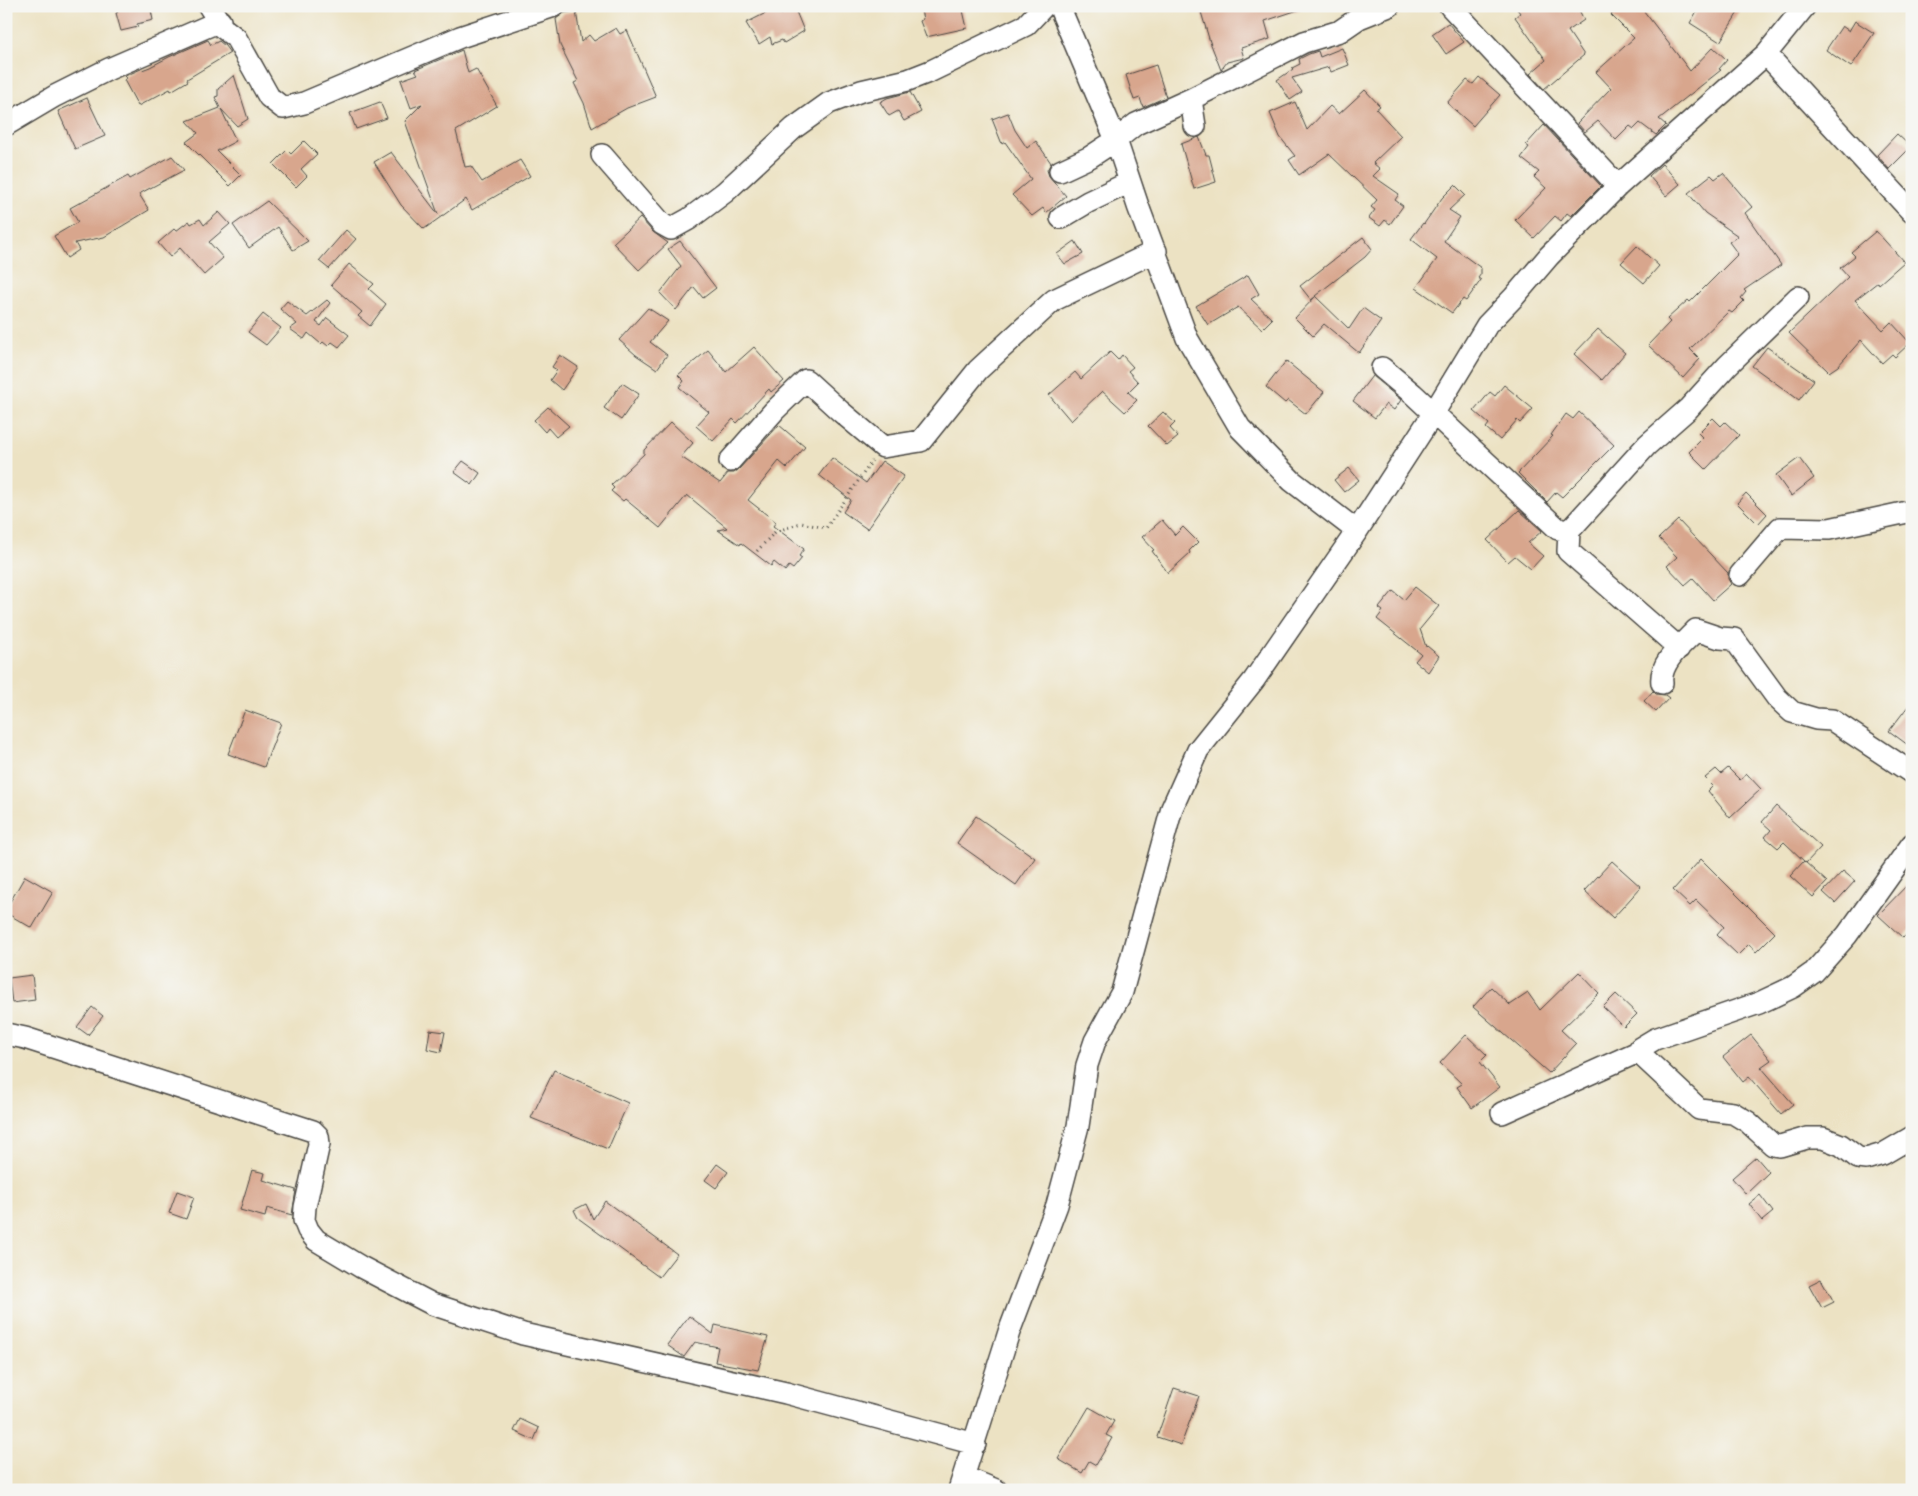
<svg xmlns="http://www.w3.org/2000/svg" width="1918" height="1496" font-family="'EB Garamond',serif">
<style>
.building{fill:#d8a68d}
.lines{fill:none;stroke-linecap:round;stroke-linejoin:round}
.minor-casing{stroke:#484642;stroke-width:24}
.path{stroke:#484642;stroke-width:3;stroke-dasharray:1 4;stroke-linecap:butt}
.minor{stroke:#fff;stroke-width:21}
</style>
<rect width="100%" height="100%" fill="#f6f6f2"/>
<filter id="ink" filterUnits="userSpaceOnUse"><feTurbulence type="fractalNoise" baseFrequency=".02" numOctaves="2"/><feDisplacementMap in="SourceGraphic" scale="10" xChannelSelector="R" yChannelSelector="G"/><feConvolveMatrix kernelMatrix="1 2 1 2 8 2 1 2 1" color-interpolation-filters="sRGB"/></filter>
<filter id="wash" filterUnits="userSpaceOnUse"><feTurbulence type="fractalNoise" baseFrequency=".0096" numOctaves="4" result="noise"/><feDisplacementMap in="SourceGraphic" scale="20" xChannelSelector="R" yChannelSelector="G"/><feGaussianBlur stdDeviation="1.12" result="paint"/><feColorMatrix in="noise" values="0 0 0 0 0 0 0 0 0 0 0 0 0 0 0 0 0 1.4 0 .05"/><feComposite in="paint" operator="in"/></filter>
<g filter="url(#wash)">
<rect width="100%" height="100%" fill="#ece2c3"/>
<g id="blocks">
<path class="building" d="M 117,6 L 150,6 L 153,20 L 137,24 L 138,27 L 121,31 L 116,13 L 118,12 Z
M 920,6 L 962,6 L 967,28 L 926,37 L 920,21 L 923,19 Z
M 1205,6 L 1300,6 L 1301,9 L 1265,21 L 1270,39 L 1241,48 L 1244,58 L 1227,62 L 1221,70 L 1210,42 L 1201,12 L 1206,11 Z
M 1515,6 L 1577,6 L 1584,20 L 1568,31 L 1584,55 L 1544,89 L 1530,74 L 1546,60 L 1515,17 L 1520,13 Z
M 1620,6 L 1640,6 L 1690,71 L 1713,47 L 1727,60 L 1719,69 L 1721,70 L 1659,119 L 1666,125 L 1656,135 L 1640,123 L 1634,129 L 1630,126 L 1616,140 L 1598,121 L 1585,132 L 1577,123 L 1611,88 L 1596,72 L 1634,38 L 1611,15 Z
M 1700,6 L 1742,6 L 1720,42 L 1690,23 Z
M 778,7 L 781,14 L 795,9 L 804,31 L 784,43 L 782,40 L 772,44 L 770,37 L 759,44 L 746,23 Z
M 576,11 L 581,42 L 589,35 L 594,41 L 616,28 L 620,34 L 627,30 L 656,97 L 627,108 L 592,128 L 584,103 L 574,83 L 578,81 L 560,45 L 556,19 L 564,13 Z
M 1855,21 L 1874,33 L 1851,67 L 1826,50 L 1842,26 L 1849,31 Z
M 1448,23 L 1464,42 L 1446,54 L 1432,34 Z
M 208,40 L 211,45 L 219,41 L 225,46 L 230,53 L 187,79 L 188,81 L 171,91 L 170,89 L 138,106 L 124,80 L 127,78 L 125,76 L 141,69 L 142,70 L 150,67 L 169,57 Z
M 1342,48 L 1349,65 L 1331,72 L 1329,67 L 1292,78 L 1302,92 L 1290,100 L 1277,80 L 1293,69 L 1292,68 L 1300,64 L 1299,59 L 1309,54 L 1318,51 L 1320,57 Z
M 462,50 L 468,73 L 476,69 L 497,106 L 456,131 L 465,167 L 471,166 L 482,182 L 520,160 L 530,176 L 472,210 L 466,199 L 424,229 L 401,205 L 374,162 L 391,152 L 438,214 L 405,121 L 422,104 L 411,108 L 401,80 L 418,74 L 415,70 Z
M 1156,65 L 1166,97 L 1143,107 L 1140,98 L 1134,100 L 1126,75 Z
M 234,75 L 248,119 L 237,126 L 221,109 L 236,141 L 217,151 L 241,175 L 230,186 L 186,142 L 198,133 L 187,121 L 220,108 L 215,97 L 218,96 L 218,89 Z
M 1479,77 L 1500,95 L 1473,126 L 1447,103 L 1467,80 L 1473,84 Z
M 1365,90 L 1380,106 L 1376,109 L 1401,136 L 1373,163 L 1380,169 L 1373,176 L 1399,194 L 1395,200 L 1403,206 L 1390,224 L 1385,220 L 1380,226 L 1369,218 L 1375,210 L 1371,207 L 1377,200 L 1329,154 L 1299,175 L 1289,160 L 1295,156 L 1280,137 L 1270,113 L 1295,102 L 1307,130 L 1330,106 L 1339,114 Z
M 910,92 L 921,112 L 904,121 L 898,111 L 889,116 L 880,102 L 887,98 Z
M 87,98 L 105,136 L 75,149 L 58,111 Z
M 380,102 L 387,118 L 356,129 L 350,113 Z
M 1008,113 L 1015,130 L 1027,148 L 1036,141 L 1051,163 L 1047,170 L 1049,176 L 1066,196 L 1046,213 L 1043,208 L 1032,216 L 1012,195 L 1031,179 L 1005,142 L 1002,144 L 992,119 Z
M 1544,125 L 1601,186 L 1571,216 L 1567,213 L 1561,221 L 1555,216 L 1534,238 L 1515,220 L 1546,188 L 1534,177 L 1539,172 L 1521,158 L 1529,147 L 1526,145 Z
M 1897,134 L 1911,147 L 1889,169 L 1877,155 Z
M 1199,137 L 1206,155 L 1209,155 L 1216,182 L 1194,189 L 1181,144 Z
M 304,141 L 317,154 L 301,169 L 307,176 L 296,187 L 273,164 L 287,150 L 291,154 Z
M 172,156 L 184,170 L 139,194 L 149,210 L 104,237 L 75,243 L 79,250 L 67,258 L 54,236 L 78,222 L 70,208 L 128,176 L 130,179 Z
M 1662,164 L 1680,184 L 1666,196 L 1649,176 Z
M 1723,173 L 1752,207 L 1745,213 L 1781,265 L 1744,290 L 1746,292 L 1741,298 L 1744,301 L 1732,313 L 1729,311 L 1690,349 L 1700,359 L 1683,378 L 1648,345 L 1670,322 L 1667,319 L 1688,300 L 1690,302 L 1738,254 L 1729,242 L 1738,236 L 1705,213 L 1688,193 L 1711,175 L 1715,179 Z
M 1455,185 L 1465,195 L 1449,210 L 1460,217 L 1444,241 L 1481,268 L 1481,274 L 1478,278 L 1481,280 L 1466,301 L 1463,299 L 1452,313 L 1416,288 L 1437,259 L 1411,239 L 1423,223 L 1424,224 L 1442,198 Z
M 267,201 L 268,202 L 308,241 L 293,250 L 278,227 L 249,248 L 233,225 Z
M 219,212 L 230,224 L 209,242 L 223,258 L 204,275 L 180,248 L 170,257 L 158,243 L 174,229 L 176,231 L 189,221 L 191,224 L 200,219 L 204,225 Z
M 640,218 L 653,232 L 668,243 L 639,270 L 613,243 Z
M 346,230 L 356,239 L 329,269 L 319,261 Z
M 1876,231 L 1904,262 L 1879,284 L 1878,282 L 1855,300 L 1883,330 L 1891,322 L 1910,343 L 1895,357 L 1892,354 L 1882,363 L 1861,340 L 1838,366 L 1829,372 L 1789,333 L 1848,277 L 1840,268 L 1855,256 L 1851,252 Z
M 1363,237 L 1372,249 L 1365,257 L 1315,296 L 1349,329 L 1363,308 L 1381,321 L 1359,353 L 1324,324 L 1313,336 L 1295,318 L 1315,297 L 1311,300 L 1300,286 Z
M 680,241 L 716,288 L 703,298 L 694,287 L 676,310 L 660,293 L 681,266 L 668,249 Z
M 1075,241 L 1083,254 L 1065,264 L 1057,254 Z
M 1637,246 L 1659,266 L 1644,283 L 1621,263 Z
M 349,264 L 374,284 L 369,289 L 386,304 L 370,326 L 358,316 L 362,312 L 331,285 Z
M 1248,275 L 1259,294 L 1251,299 L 1272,319 L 1262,329 L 1238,307 L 1208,325 L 1196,306 Z
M 327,300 L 330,303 L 316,322 L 321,326 L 327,318 L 349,335 L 339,347 L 332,342 L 328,346 L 323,342 L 321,344 L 308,333 L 304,339 L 290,329 L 297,324 L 280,309 L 287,301 L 307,316 Z
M 648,308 L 668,321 L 650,342 L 667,355 L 657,369 L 636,355 L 619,340 Z
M 263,314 L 281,328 L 266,345 L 248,332 Z
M 1598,329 L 1625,353 L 1602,380 L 1574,354 Z
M 754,347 L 784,381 L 771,392 L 769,389 L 737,423 L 733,419 L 713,441 L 696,426 L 709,412 L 679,387 L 684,381 L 678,375 L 708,350 L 726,372 Z
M 1767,347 L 1814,380 L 1799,400 L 1752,366 Z
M 1110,352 L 1118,360 L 1122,355 L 1133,367 L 1128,371 L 1138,382 L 1128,392 L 1137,400 L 1125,412 L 1102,391 L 1071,421 L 1049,395 L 1075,372 L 1081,379 Z
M 560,355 L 578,367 L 562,390 L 550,380 L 557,370 L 552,367 Z
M 1286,361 L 1324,392 L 1306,414 L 1288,400 L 1285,403 L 1266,387 Z
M 1372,376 L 1401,400 L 1394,410 L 1386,404 L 1375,418 L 1353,401 Z
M 622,383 L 639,394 L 621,420 L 604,408 Z
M 1504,385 L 1533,409 L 1520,423 L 1517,420 L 1500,440 L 1486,428 L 1489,424 L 1474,411 L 1490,392 L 1495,396 Z
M 548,407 L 569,426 L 556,437 L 548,428 L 545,432 L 534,420 Z
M 1163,412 L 1175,423 L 1170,428 L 1178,437 L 1167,446 L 1148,426 Z
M 1579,412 L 1614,445 L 1562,497 L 1556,492 L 1547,502 L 1518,473 L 1553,436 L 1551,435 L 1566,414 L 1573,419 Z
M 1713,418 L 1721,426 L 1725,422 L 1739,435 L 1706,469 L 1689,452 L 1703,438 L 1698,433 Z
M 671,422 L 693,443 L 681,457 L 720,483 L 728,473 L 734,473 L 739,469 L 779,425 L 805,447 L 787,468 L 779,461 L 748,500 L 776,522 L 773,526 L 804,549 L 799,556 L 802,558 L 793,569 L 789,566 L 785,571 L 774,562 L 771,566 L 741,543 L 740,545 L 718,530 L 727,528 L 687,495 L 660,528 L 625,499 L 623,501 L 611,491 L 614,488 L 611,485 L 644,454 L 644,450 Z
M 832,458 L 866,483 L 882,461 L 904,476 L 867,529 L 843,512 L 851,500 L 819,475 Z
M 1799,458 L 1814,478 L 1791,496 L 1776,475 Z
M 463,461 L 480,473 L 472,485 L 454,472 Z
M 1349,468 L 1359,480 L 1344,492 L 1334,480 Z
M 1746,493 L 1767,514 L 1758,524 L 1737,503 Z
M 1519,510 L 1542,531 L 1528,543 L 1543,556 L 1531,569 L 1515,556 L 1508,562 L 1487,540 Z
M 1162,520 L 1175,535 L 1183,527 L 1198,542 L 1189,551 L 1190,553 L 1168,573 L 1152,551 L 1154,550 L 1142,537 Z
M 1678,520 L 1728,573 L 1728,579 L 1731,584 L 1713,600 L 1693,578 L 1685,585 L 1667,566 L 1677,557 L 1659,538 Z
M 1415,587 L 1439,606 L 1420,629 L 1426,647 L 1427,646 L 1439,656 L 1428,672 L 1415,661 L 1421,654 L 1377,619 L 1383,611 L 1379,608 L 1393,591 L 1404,600 Z
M 1653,691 L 1656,694 L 1665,695 L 1669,698 L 1656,712 L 1644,701 Z
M 1912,701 L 1912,748 L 1889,731 Z
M 245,710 L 281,723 L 264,767 L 228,754 Z
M 1728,768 L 1740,780 L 1747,774 L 1761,789 L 1730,818 L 1708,791 L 1713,786 L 1705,778 L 1716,769 L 1721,774 Z
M 1776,806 L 1821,847 L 1806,863 L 1784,842 L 1778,848 L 1765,837 L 1771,830 L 1762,822 Z
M 976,816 L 1035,858 L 1016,885 L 957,843 Z
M 1701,859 L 1775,933 L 1756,952 L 1749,944 L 1738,955 L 1717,935 L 1724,927 L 1696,900 L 1690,906 L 1673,890 Z
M 1612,861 L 1641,887 L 1613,918 L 1584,891 Z
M 1804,861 L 1827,882 L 1813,897 L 1790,876 Z
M 1843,871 L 1855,881 L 1835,903 L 1823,892 Z
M 25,876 L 53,892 L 32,928 L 6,913 L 6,909 Z
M 1912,880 L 1912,929 L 1903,938 L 1878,915 Z
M 1579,972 L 1599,993 L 1561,1030 L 1576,1044 L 1549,1073 L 1473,1007 L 1491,987 L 1510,1005 L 1528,993 L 1540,1010 Z
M 32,975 L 35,1000 L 12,1003 L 9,978 Z
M 1616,994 L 1637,1014 L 1624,1027 L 1603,1007 Z
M 92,1007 L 103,1016 L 88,1035 L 77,1027 Z
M 430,1030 L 445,1032 L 441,1052 L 427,1049 Z
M 1466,1035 L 1487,1055 L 1480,1062 L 1500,1087 L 1472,1108 L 1457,1087 L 1462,1084 L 1440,1063 Z
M 1751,1035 L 1771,1060 L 1761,1067 L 1793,1104 L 1781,1114 L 1749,1077 L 1743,1082 L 1723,1057 Z
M 554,1070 L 628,1103 L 608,1149 L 531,1118 Z
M 1756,1157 L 1769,1172 L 1746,1194 L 1732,1178 Z
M 717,1164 L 728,1172 L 716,1188 L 705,1180 Z
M 252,1170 L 265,1173 L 263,1180 L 296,1190 L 292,1215 L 267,1208 L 265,1217 L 240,1210 Z
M 177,1191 L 194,1197 L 186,1219 L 169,1213 Z
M 1760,1195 L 1773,1212 L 1762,1221 L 1749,1204 Z
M 605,1201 L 677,1254 L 659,1277 L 578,1218 L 574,1210 L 586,1204 L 593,1219 Z
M 1821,1279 L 1834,1302 L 1822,1308 L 1809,1285 Z
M 689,1316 L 713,1334 L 715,1325 L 768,1337 L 758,1370 L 715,1362 L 718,1347 L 695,1342 L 684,1357 L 667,1345 Z
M 1174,1388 L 1199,1396 L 1181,1445 L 1157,1437 Z
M 1089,1407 L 1114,1421 L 1106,1435 L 1112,1438 L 1096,1465 L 1089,1461 L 1082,1473 L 1058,1459 Z
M 520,1419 L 539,1428 L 534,1440 L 514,1431 Z"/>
</g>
</g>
<g filter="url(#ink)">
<use href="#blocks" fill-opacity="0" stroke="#484642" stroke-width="1"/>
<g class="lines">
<defs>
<path id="minor" d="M 209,6 L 223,28 L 236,38 L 269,97 L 283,108 L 304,103 L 460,37 L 554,6
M 1059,6 L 1116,140 L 1090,157 L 1060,171
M 1450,6 L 1618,186
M 1766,54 L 1912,212
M 1191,99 L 1136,124 L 1116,140 L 1138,206 L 1187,338 L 1240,428 L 1292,481 L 1357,531
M 6,125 L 55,96 L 109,69 L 220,21
M 1195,126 L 1191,99 L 1304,42 L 1340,31 L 1359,18 L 1389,6
M 602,155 L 662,224 L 671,229 L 689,219 L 725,192 L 794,128 L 829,103 L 861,91 L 908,80 L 931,71 L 1026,25 L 1044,6
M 1061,218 L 1088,202 L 1130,182
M 1382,368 L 1413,394 L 1558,529 L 1569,531 L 1647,445 L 1688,409 L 1727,366 L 1798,297
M 730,461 L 774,411 L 806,380 L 840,411 L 883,447 L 921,441 L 978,370 L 1054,300 L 1156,251
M 1569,531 L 1568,551 L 1679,648
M 1740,575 L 1780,528 L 1829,529 L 1912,511
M 1662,683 C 1659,662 1683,644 1696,630 L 1720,638 L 1734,639 L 1777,698 L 1792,712 L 1816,719 L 1832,720 L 1912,773
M 1912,844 L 1847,935 L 1814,972 L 1793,987 L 1759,1003 L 1655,1039 L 1640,1048 L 1638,1052 L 1699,1109 L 1733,1113 L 1748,1122 L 1773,1145 L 1780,1146 L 1807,1138 L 1823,1138 L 1841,1145 L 1858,1158 L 1866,1159 L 1883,1154 L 1912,1137
M 6,1034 L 25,1038 L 313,1131 L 318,1136 L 319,1144 L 305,1207 L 304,1220 L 308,1230 L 316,1240 L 361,1267 L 432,1304 L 523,1334 L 786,1393 L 975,1444
M 1502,1113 L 1638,1052
M 964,1477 L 996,1490
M 959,1490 L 1009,1332 L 1057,1205 L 1078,1126 L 1087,1065 L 1095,1041 L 1122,992 L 1172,808 L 1198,750 L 1254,680 L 1357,531 L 1433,414 L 1487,325 L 1514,297 L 1549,256 L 1618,186 L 1766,54 L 1805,6"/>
</defs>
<use href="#minor" class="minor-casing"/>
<path class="path" d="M 757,551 L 775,532 L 801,523 L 826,528 L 872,461"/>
<use href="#minor" class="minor"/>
</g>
</g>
<rect width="1918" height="1496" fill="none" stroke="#f6f6f2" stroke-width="25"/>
</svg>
